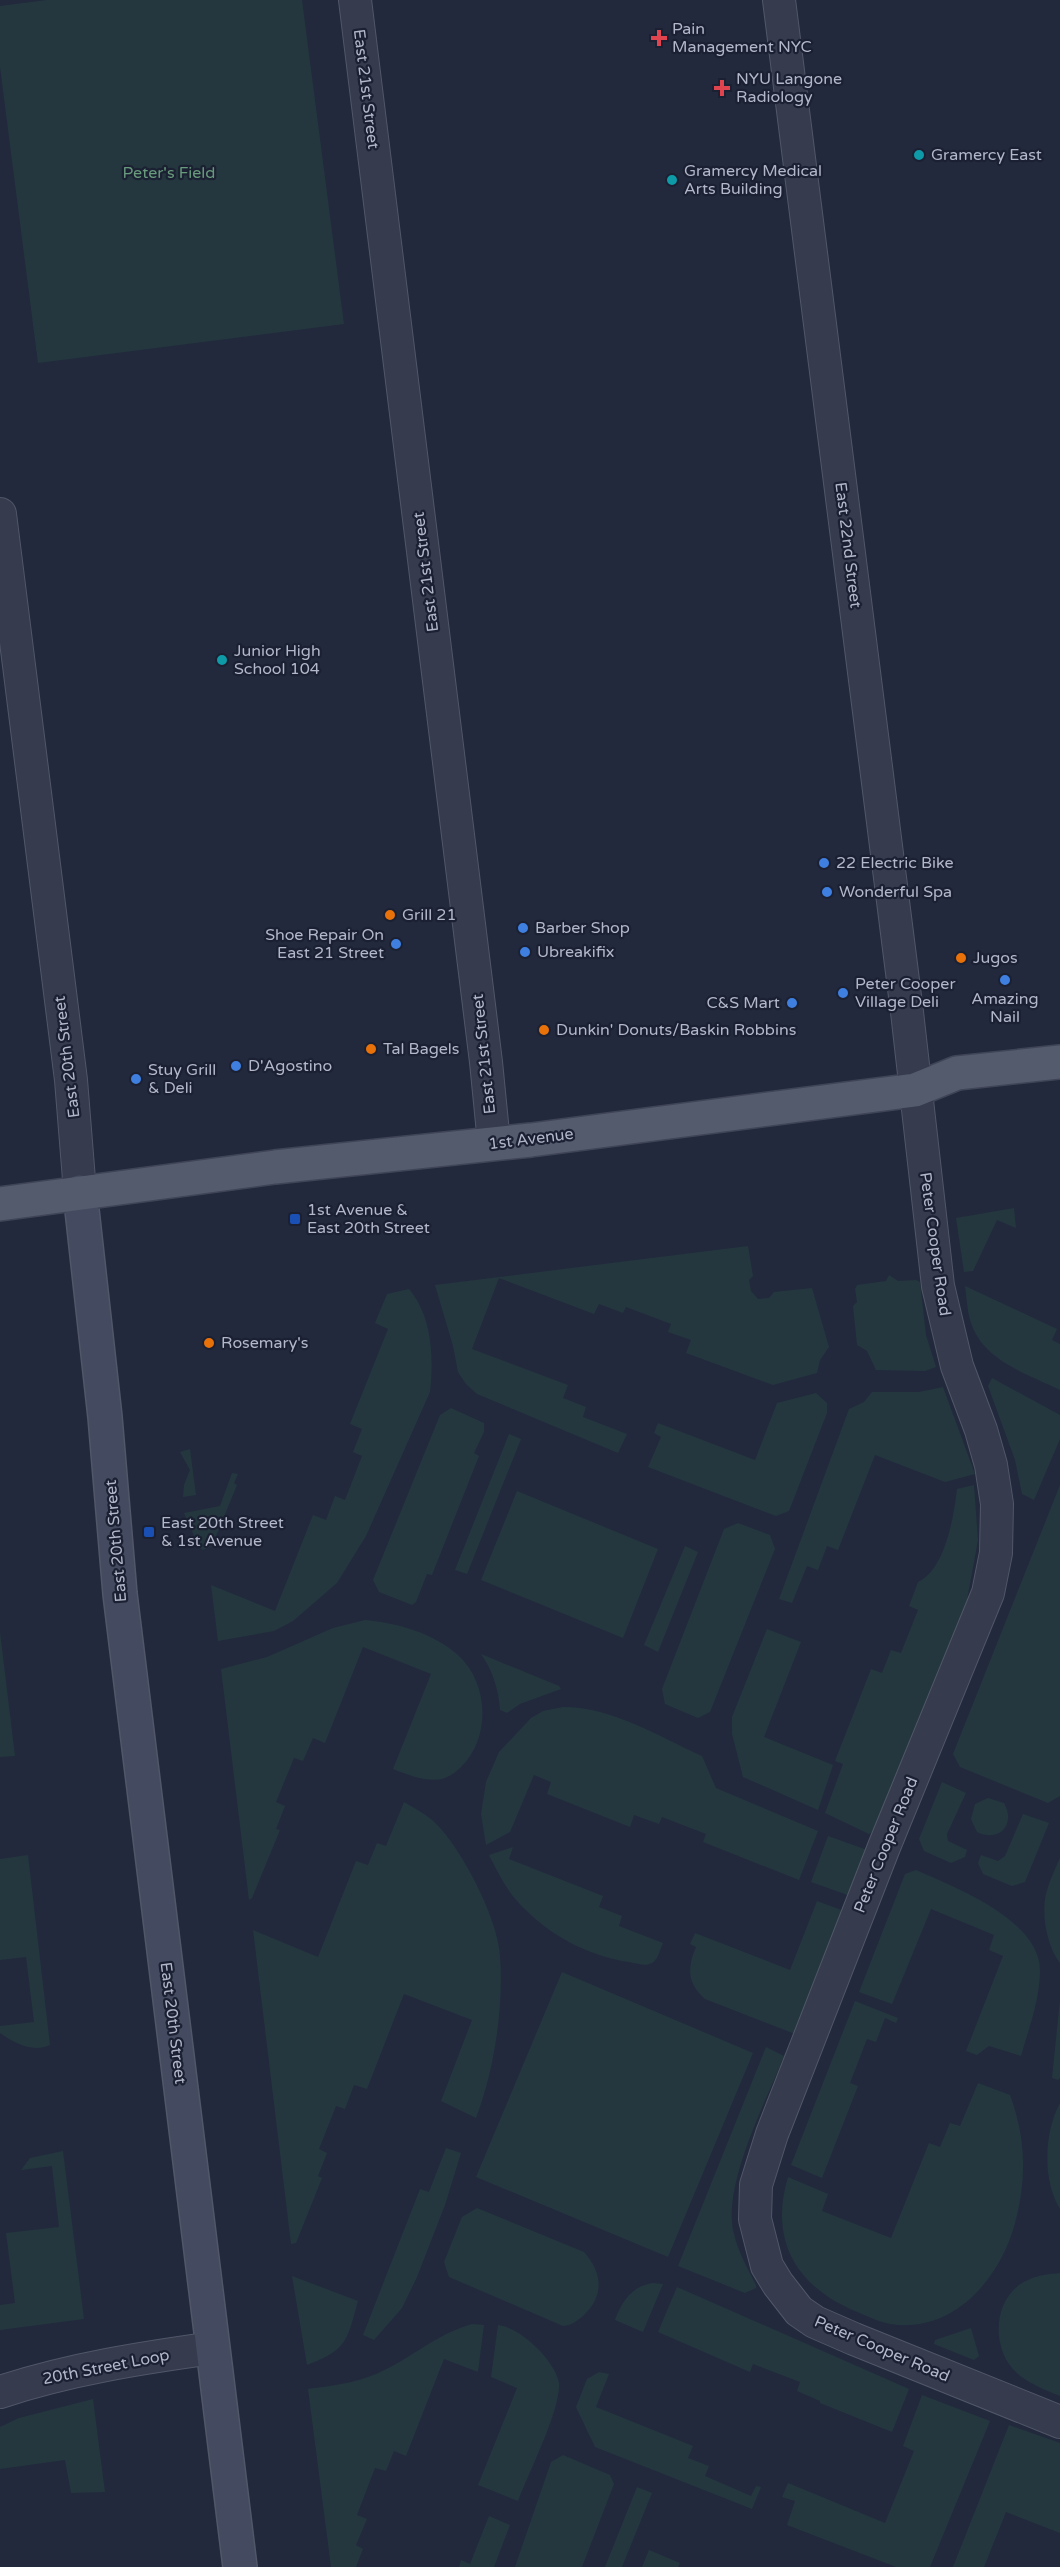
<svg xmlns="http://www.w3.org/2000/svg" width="1060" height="2567" font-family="'Varela Round',sans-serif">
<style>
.green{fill:#24373e}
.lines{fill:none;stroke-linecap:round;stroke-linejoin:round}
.street-casing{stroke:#515768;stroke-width:34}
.secondary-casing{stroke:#515768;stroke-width:36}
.primary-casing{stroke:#3f4556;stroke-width:36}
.street{stroke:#363c4d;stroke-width:32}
.secondary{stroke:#444a60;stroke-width:33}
.primary{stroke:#545b6d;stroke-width:33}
.health-dot{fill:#e0444e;stroke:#1b2132;stroke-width:2}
.culture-dot{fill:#0f9aa8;stroke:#1b2132;stroke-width:2}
.shop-dot{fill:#3f7fe0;stroke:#1b2132;stroke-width:2}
.food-dot{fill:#e8710a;stroke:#1b2132;stroke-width:2}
.transit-dot{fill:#1a4fb4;stroke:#1b2132;stroke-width:2}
.labels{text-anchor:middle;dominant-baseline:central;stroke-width:4.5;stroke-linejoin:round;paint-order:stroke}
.poi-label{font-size:16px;fill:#b2b7c9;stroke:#1b2132;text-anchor:start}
.street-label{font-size:16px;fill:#b2b7c9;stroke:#1b2132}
.park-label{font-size:16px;fill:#689a7c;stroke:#1b2132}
</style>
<rect width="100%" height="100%" fill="#22293d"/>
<path class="green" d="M 47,0 L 302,0 L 344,324 L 38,363 L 0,67 L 0,6 Z
M 1014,1208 L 1016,1228 L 997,1220 L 973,1271 L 964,1272 L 956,1218 Z
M 748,1246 L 753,1276 L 749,1280 L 751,1291 L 758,1299 L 769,1298 L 774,1292 L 812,1288 L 829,1347 L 820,1360 L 817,1373 L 773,1385 L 686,1353 L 691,1340 L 668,1332 L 671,1324 L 626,1307 L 623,1313 L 599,1304 L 594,1314 L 499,1278 L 472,1349 L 568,1385 L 563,1398 L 586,1407 L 583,1417 L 627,1434 L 618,1453 L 477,1394 L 466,1384 L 458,1372 L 453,1346 L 435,1285 Z
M 889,1275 L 898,1281 L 916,1280 L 920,1282 L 926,1335 L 936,1367 L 925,1371 L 876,1370 L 867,1351 L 857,1345 L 853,1306 L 857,1302 L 855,1289 L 857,1285 L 886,1281 Z
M 965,1286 L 1057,1329 L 1052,1340 L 1060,1344 L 1060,1390 C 1030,1375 987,1362 973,1328 C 967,1315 967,1300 965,1286 Z
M 409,1289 C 432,1316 434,1357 430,1392 L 366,1536 L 337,1583 L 293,1621 L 274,1631 L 218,1641 L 211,1585 L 275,1611 L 313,1515 L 326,1520 L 335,1496 L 345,1500 L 362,1456 L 353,1452 L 362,1429 L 350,1424 L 388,1329 L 375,1323 L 387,1294 Z
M 992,1378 L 1060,1415 L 1060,1439 L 1034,1500 L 1022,1494 L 1015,1460 L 988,1386 Z
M 943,1387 L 975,1474 L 945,1482 L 875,1455 L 838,1550 L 827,1546 L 818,1570 L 807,1566 L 792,1603 L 779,1599 L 849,1409 L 864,1402 L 872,1392 L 919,1392 Z
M 816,1393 L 827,1403 L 827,1413 L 789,1511 L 776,1516 L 648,1467 L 661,1437 L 654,1433 L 658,1423 L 755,1460 L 777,1403 Z
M 451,1408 L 484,1423 L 484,1432 L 474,1453 L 479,1456 L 432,1575 L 427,1574 L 416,1602 L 412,1605 L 379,1592 L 373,1580 L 440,1415 Z
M 509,1434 L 521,1439 L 467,1574 L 455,1570 Z
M 190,1449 L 196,1495 L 183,1497 L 184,1485 L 190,1470 L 180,1452 Z
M 232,1473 L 238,1474 L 234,1483 L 237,1485 L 212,1546 L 203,1550 L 199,1547 L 184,1513 L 220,1506 Z
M 974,1485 L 978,1540 L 967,1600 L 878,1830 L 869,1834 L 825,1813 L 843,1764 L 835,1761 L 871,1669 L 882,1673 L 891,1650 L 901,1653 L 918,1610 L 909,1606 L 918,1582 C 945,1570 954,1516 957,1489 Z
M 1060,1485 L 1060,1796 L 1048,1803 L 960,1767 L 953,1754 Z
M 517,1491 L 658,1549 L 623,1638 L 481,1580 Z
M 738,1523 L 770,1535 L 775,1549 L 710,1712 L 698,1718 L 665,1704 L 662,1689 L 724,1529 Z
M 685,1546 L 698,1552 L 658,1652 L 644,1645 Z
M 365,1620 C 398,1623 433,1633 458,1655 C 489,1683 491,1738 461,1767 C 456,1772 449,1777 442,1779 C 426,1782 408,1775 393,1769 L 431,1674 L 363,1647 L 325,1743 L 313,1738 L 303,1761 L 294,1758 L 276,1802 L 285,1806 L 276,1829 L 280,1830 L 252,1898 L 249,1900 L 221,1669 L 267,1657 L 333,1628 Z
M 767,1629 L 801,1642 L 764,1737 L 833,1765 L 818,1810 L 743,1777 L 732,1734 L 732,1717 Z
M 0,1632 L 15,1756 L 0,1757 Z
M 481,1654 L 559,1686 L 561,1689 L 520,1704 L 507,1713 L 500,1710 C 499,1690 492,1669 481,1654 Z
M 563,1707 C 612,1707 658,1736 702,1756 L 716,1788 L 818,1831 L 799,1880 L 703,1842 L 706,1834 L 662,1817 L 659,1824 L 634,1815 L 630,1827 L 547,1794 L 551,1782 L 534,1775 L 510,1832 L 486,1845 L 481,1814 L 486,1782 L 499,1752 L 531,1718 L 543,1711 Z
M 942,1782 L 966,1793 L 947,1834 L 948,1841 L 967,1850 L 965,1857 L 951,1863 L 924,1851 L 919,1839 Z
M 988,1798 L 1004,1803 C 1016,1824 1000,1843 977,1832 L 971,1819 L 975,1804 Z
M 404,1802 C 418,1810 431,1817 441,1829 C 465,1856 498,1920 500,1956 C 504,2007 494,2071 476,2118 L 441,2101 L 472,2020 L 404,1994 L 367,2089 L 354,2085 L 345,2109 L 336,2106 L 319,2149 L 327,2153 L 318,2176 L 322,2178 L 296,2243 L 291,2244 L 253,1930 L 318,1957 L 356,1861 L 368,1865 L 377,1843 L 386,1846 Z
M 1023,1814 L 1049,1823 L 1025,1882 L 1012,1886 L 983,1874 L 978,1863 L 981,1855 L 998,1861 L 1005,1856 Z
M 828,1836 L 870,1851 L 853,1897 L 811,1882 Z
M 513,1847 L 509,1859 L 603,1896 L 599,1907 L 622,1916 L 619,1926 L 663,1943 C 660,1949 658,1960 652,1963 C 645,1967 636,1963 629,1962 C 587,1956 547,1934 518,1902 C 506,1889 497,1871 489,1855 Z
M 28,1855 L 50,2045 C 33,2053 14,2043 0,2033 L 0,2026 L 34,2022 L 26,1957 L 0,1960 L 0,1859 Z
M 1060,1858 L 1060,1963 C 1047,1947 1041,1914 1046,1894 C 1049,1882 1055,1869 1060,1858 Z
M 916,1870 C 954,1887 1039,1919 1040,1970 C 1040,1999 1029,2028 1021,2056 L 989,2046 L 977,2055 L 966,2051 L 1003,1956 L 989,1950 L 994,1935 L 931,1909 L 892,2004 L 859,1992 L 905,1874 Z
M 817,1901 L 844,1911 L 795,2034 L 705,1999 C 687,1983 687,1968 696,1947 L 690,1944 L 695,1933 L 790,1970 Z
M 562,1972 L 753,2053 L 668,2257 L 476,2177 Z
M 1060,2000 L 1060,2078 L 1058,2080 L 1052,2078 Z
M 855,2001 L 898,2018 L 896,2023 L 885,2018 L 876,2042 L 867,2039 L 850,2083 L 858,2086 L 822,2178 L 791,2165 Z
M 766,2047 L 784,2056 C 766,2102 724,2181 733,2230 C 737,2250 747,2267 756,2285 L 756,2288 L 745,2293 L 678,2266 Z
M 978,2083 L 1010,2095 C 1026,2138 1027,2179 1015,2223 C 1001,2276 958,2329 898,2325 C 883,2324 869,2317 855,2311 C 796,2286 769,2240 788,2177 L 828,2194 L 822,2211 L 891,2238 L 929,2143 L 940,2147 L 950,2123 L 960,2126 Z
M 1060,2103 L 1060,2209 C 1042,2179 1044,2133 1060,2103 Z
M 446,2148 L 461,2153 L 445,2205 L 417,2277 L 402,2308 L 374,2340 L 363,2335 L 420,2189 L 429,2192 Z
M 63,2151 L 84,2319 L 0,2330 L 0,2305 L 15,2303 L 6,2233 L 59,2227 L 52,2166 L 21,2170 L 30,2158 Z
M 477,2208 L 584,2252 C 602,2272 605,2295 584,2315 C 577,2321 572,2325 563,2326 L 449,2277 L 444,2262 L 462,2217 Z
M 1060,2273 L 1060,2396 C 1043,2389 1024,2382 1012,2368 C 990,2342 995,2294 1028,2280 C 1038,2275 1050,2274 1060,2273 Z
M 292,2276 L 358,2301 C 347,2341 347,2350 307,2365 Z
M 653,2283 L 663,2284 L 643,2332 L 615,2320 C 622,2301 632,2286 653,2283 Z
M 677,2287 L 909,2389 L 892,2432 L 820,2403 L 820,2401 L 797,2391 L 800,2382 L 753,2364 L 750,2372 L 658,2332 Z
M 472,2324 L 484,2325 L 478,2372 L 444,2359 L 406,2456 L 394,2451 L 386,2471 L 375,2468 L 357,2515 L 367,2519 L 356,2545 L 363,2549 L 356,2567 L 331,2567 L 308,2389 C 331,2386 355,2383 376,2374 C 411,2359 434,2335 472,2324 Z
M 498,2325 C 513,2327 527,2338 537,2348 C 546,2357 557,2371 559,2383 C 561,2409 528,2474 518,2501 L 478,2485 L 517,2388 L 491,2377 Z
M 971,2328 L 979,2356 L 974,2360 L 934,2344 L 935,2340 Z
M 599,2372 L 609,2374 L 596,2407 L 693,2446 L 688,2458 L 709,2466 L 705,2476 L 751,2496 L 756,2486 L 761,2487 L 752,2509 L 595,2447 L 576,2407 L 587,2379 Z
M 922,2395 L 990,2421 L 930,2567 L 896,2567 L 787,2525 L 795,2501 L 782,2497 L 788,2483 L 885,2523 L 914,2451 L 903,2446 Z
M 93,2399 L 105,2492 L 71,2493 L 65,2460 L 0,2469 L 0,2427 L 19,2418 Z
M 1009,2425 L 1060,2443 L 1060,2533 L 1006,2512 L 984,2567 L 953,2567 Z
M 563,2455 L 610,2475 L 614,2484 L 582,2567 L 515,2567 L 551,2462 Z
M 637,2487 L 652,2493 L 622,2567 L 605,2567 Z
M 489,2516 L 510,2525 L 494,2567 L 459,2567 L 461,2560 L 470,2564 Z
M 649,2550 L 680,2563 L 678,2567 L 642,2567 Z"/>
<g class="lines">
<defs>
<path id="street" d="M 355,0 L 486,1062 L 494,1143
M 779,0 L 907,1012 L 938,1286 L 957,1366 L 981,1430 L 991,1465 L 997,1504 L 996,1553 L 988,1593 L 884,1847 L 772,2134 L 756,2185 L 755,2219 L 767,2266 L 778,2284 L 799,2311 L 815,2322 L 854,2339 L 1060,2422
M 0,514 L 71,1080 L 80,1192
M 0,2392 C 70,2369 141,2358 213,2348"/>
<path id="secondary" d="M 80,1192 L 105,1417 L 120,1594 L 240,2567"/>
<path id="primary" d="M 0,1204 L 275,1167 L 531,1140 L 915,1090 L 957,1073 L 1060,1062"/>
</defs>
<use href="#street" class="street-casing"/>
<use href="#secondary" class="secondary-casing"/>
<use href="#primary" class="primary-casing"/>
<use href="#street" class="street"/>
<use href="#secondary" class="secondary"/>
<use href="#primary" class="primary"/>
</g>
<g class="health-dot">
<path d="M656 29h6v6h6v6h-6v6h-6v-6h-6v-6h6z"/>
<path d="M719 79h6v6h6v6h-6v6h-6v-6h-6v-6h6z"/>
</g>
<g class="culture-dot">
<circle cx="919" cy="155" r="6"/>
<circle cx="672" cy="180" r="6"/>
<circle cx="222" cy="660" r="6"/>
</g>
<g class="shop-dot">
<circle cx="824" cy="863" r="6"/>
<circle cx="827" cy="892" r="6"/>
<circle cx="523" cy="928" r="6"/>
<circle cx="396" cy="944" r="6"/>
<circle cx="525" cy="952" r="6"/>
<circle cx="1005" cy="980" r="6"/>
<circle cx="843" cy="993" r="6"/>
<circle cx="792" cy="1003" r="6"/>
<circle cx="236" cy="1066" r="6"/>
<circle cx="136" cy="1079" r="6"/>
</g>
<g class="food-dot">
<circle cx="390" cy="915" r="6"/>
<circle cx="961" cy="958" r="6"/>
<circle cx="544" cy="1030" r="6"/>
<circle cx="371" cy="1049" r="6"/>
<circle cx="209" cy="1343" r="6"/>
</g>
<g class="transit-dot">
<rect x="289" y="1213" width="12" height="12" rx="3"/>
<rect x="143" y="1526" width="12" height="12" rx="3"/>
</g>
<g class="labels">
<g class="poi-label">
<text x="672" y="29">Pain<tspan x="672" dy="18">Management NYC</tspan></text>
<text x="736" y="79">NYU Langone<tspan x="736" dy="18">Radiology</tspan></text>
<text x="931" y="155">Gramercy East</text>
<text x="684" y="171">Gramercy Medical<tspan x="684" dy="18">Arts Building</tspan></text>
<text x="234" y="651">Junior High<tspan x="234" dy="18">School 104</tspan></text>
<text x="836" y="863">22 Electric Bike</text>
<text x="839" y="892">Wonderful Spa</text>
<text x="402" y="915">Grill 21</text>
<text x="535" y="928">Barber Shop</text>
<text x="384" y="935" text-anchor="end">Shoe Repair On<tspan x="384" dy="18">East 21 Street</tspan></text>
<text x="537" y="952">Ubreakifix</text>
<text x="973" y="958">Jugos</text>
<text x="855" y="984">Peter Cooper<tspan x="855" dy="18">Village Deli</tspan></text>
<text x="1005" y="999" text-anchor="middle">Amazing<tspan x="1005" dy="18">Nail</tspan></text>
<text x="780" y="1003" text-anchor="end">C&amp;S Mart</text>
<text x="556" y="1030">Dunkin' Donuts/Baskin Robbins</text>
<text x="383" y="1049">Tal Bagels</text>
<text x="248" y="1066">D'Agostino</text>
<text x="148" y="1070">Stuy Grill<tspan x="148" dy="18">&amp; Deli</tspan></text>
<text x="307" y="1210">1st Avenue &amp;<tspan x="307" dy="18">East 20th Street</tspan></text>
<text x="221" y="1343">Rosemary's</text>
<text x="161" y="1523">East 20th Street<tspan x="161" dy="18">&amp; 1st Avenue</tspan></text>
</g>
<g class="street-label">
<text transform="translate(366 89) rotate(83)">East 21st Street</text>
<text transform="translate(848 545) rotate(83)">East 22nd Street</text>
<text transform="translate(426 572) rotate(-97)">East 21st Street</text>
<text transform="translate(484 1054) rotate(-96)">East 21st Street</text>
<text transform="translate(67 1057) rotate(-97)">East 20th Street</text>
<text transform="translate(531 1139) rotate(-7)">1st Avenue</text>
<text transform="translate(935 1244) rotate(82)">Peter Cooper Road</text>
<text transform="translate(116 1541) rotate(-95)">East 20th Street</text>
<text transform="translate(886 1845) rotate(-68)">Peter Cooper Road</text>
<text transform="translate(173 2023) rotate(83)">East 20th Street</text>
<text transform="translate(882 2349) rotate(23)">Peter Cooper Road</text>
<text transform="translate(106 2367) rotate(-11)">20th Street Loop</text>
</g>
<g class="park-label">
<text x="169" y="173">Peter's Field</text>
</g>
</g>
</svg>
